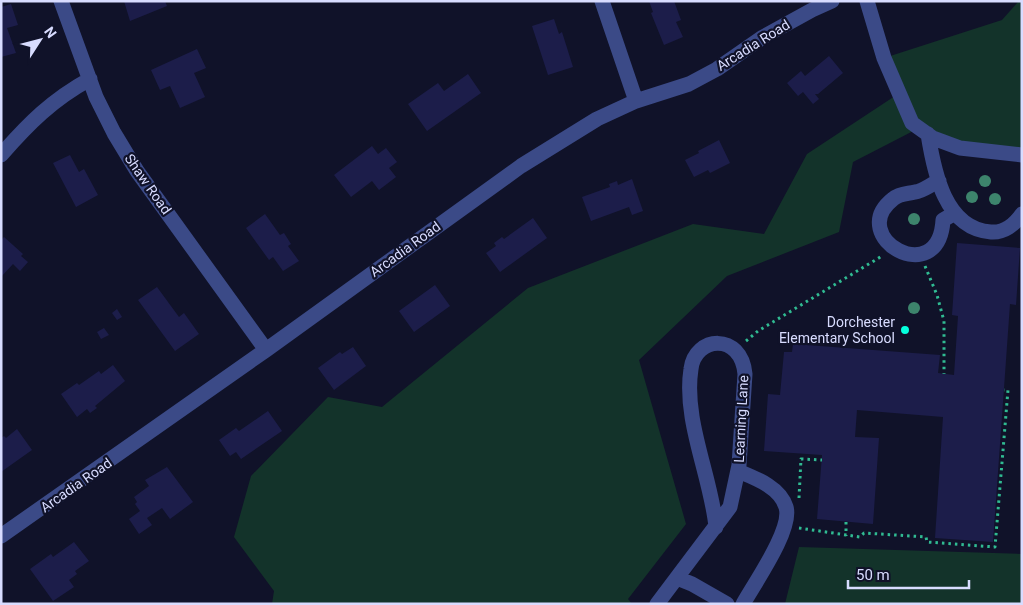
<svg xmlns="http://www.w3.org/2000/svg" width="1023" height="605" font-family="Roboto,sans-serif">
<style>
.green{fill:#13332a}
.building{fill:#1c1d4a}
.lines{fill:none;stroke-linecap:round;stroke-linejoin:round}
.path{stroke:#30bb92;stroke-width:3;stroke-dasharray:2.5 4;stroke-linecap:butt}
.minor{stroke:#3b4a87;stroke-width:15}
.tree{fill:#3d846c}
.poi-dot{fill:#04ffdd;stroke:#101229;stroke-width:2}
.labels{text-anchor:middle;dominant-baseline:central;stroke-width:4.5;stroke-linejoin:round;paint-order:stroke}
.street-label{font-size:14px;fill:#d8dcff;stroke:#101229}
.poi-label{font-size:14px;fill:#d8dcff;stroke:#101229;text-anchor:end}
</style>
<rect width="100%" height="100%" fill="#101229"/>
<path class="green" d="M 1019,1 L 1022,1 L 1022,155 L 987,152 L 919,128 L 853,162 L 839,232 L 727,276 L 639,360 L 686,524 L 628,599 L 632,604 L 272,604 L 274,591 L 234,537 L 251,476 L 328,397 L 382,407 L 528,288 L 693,224 L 764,234 L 807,154 L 898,94 L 884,58 L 1002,20 Z
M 799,547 L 1022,554 L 1022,604 L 785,604 Z"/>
<path class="building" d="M 124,1 L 165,1 L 167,6 L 130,21 Z
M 649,1 L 674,1 L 681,20 L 676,22 L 683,37 L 664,45 L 651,13 L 653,12 Z
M 11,4 L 18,25 L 7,28 L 16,53 L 1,57 L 1,7 Z
M 554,19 L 559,34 L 562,32 L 573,67 L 548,75 L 532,26 Z
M 197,49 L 206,68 L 194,73 L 205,97 L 180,108 L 170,86 L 160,90 L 151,70 Z
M 829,56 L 843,73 L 818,94 L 815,94 L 819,99 L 813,104 L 803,92 L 798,96 L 787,83 L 801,71 L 805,76 Z
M 468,74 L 481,93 L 427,131 L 408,104 L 438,83 L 444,91 Z
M 719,140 L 730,163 L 710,173 L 708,170 L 694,177 L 685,160 L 699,153 L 698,151 Z
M 372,146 L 378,154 L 386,148 L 397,162 L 389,168 L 396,177 L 379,190 L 372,181 L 351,197 L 334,175 Z
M 70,155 L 79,172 L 84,169 L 98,195 L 76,207 L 53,163 Z
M 632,179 L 643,211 L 632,215 L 629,207 L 591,221 L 582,197 L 610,187 L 609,184 L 617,181 L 618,185 Z
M 265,214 L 280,235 L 284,233 L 291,244 L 288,246 L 299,261 L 283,271 L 273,257 L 269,260 L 246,228 Z
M 533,218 L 547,238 L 500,272 L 486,253 L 496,246 L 494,243 L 502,237 L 504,239 Z
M 4,237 L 23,254 L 21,256 L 28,262 L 20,271 L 13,264 L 1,277 L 1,240 Z
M 957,243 L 1020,248 L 1016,305 L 1010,304 L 993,542 L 935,538 L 943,417 L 857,410 L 855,437 L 879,438 L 873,524 L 817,519 L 822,455 L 764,451 L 768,394 L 780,395 L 784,352 L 792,352 L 793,344 L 940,355 L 938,373 L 954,375 L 958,316 L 952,315 Z
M 435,285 L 450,306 L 414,332 L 399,311 Z
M 157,287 L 179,317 L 184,313 L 199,334 L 175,351 L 138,300 Z
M 117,309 L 122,317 L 117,320 L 112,313 Z
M 104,328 L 109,335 L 101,339 L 97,332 Z
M 353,347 L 366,366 L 334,390 L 318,368 L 340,352 L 342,354 Z
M 113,365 L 125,381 L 95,406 L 97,408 L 90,413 L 87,409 L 77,417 L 61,394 L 77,383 L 79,385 L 99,371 L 101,374 Z
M 268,411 L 282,431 L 241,459 L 236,452 L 230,456 L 219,440 L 236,428 L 239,431 Z
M 17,429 L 32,450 L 1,472 L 1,438 L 4,436 L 6,438 Z
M 167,467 L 193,502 L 170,519 L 162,508 L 147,518 L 152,525 L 139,534 L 129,519 L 140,511 L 135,504 L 137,502 L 134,497 L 149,486 L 145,480 Z
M 74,542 L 89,561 L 75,571 L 77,574 L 69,580 L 74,587 L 53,601 L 30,569 L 51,554 L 53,557 Z"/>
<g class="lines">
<path class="path" d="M 925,266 L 937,295 L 944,321 L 944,374
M 746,341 L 758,331 L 882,256
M 799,498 L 801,459 L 822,460
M 846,522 L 846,536
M 799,528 L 860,537 L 864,533 L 926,537 L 927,542 L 995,547 L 1008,390 L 1004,390"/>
<path class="minor" d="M 61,1 L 96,97 L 114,133 L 137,171 L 266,350
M 602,1 L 636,101
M 867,1 L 884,58 L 912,123 L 933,138 L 960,148 L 1022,155
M 928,134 C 934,172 945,229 991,232 C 1004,233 1015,224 1022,214
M 1,155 C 29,123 52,100 90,79
M 939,181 C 931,184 923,191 915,192 C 907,194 900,193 893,199 C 845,237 939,291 943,220 L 955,213
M 738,471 C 755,478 780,487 786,507 C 793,529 754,584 743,604
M 1,536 L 266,350 L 521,166 L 597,119 L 636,101 L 689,84 L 717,69 L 763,37 L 812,10 L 832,1
M 677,578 L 692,584 L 727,604
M 657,604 L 730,507 L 739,465 L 745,374 C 741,332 695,336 691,369 C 683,420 711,476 716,527"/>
</g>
<g class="tree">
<circle cx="985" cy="181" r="6"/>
<circle cx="972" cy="197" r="6"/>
<circle cx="995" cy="199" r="6"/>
<circle cx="914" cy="219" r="6"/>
<circle cx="914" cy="308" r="6"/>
</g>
<circle class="poi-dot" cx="905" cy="330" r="5"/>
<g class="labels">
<g class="street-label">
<text transform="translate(753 45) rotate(-32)">Arcadia Road</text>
<text transform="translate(148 184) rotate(55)">Shaw Road</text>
<text transform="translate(405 249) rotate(-36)">Arcadia Road</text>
<text transform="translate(741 419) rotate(-87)">Learning Lane</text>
<text transform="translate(76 485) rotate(-35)">Arcadia Road</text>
</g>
<g class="poi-label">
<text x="895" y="322">Dorchester<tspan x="895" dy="16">Elementary School</tspan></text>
</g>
</g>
<rect width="1023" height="605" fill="none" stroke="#d8dcff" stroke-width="5"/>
<g transform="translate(40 40) rotate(54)" stroke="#101229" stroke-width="4" paint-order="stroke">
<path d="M0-4L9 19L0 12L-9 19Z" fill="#d8dcff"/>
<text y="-8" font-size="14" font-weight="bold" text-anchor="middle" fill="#d8dcff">N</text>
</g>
<path d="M848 580v8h121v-8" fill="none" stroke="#d8dcff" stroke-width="2.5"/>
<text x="856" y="580" font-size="15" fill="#d8dcff" stroke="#101229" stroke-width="4" paint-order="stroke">50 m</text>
</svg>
